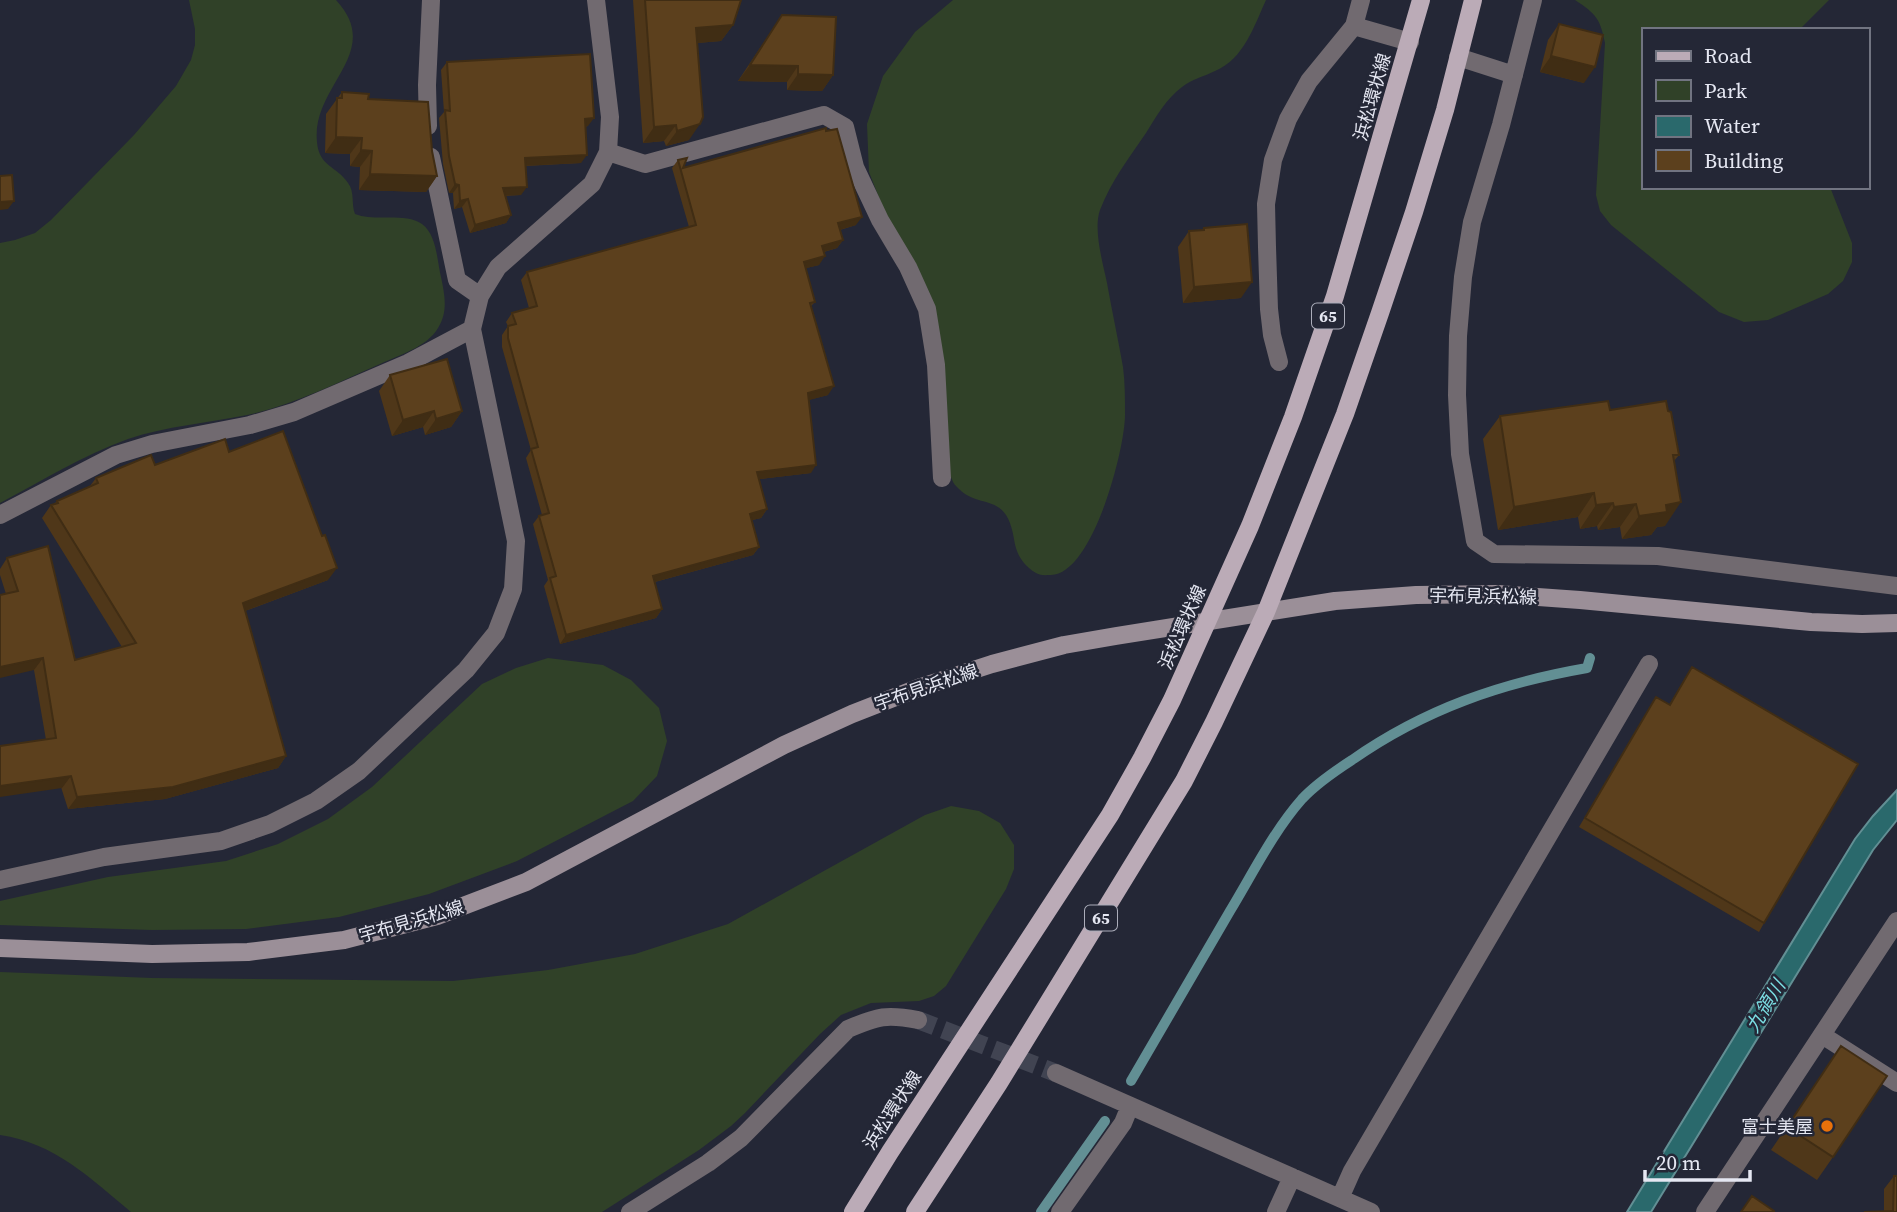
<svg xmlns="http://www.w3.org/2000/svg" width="1897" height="1212" font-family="'Source Serif 4','Noto Sans JP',serif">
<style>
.green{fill:#304128}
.water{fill:#2a696c;stroke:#628f94;stroke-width:2}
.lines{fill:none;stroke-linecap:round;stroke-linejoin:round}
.stream{stroke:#628f94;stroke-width:10}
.minor-tunnel{stroke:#414452;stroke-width:18;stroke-dasharray:18 9;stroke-linecap:butt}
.minor{stroke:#716a70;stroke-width:18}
.tertiary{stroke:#716a70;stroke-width:18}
.secondary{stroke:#9b8f98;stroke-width:18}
.primary{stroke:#bbabb7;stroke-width:18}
.wall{fill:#4f3719}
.shaded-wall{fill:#402d14}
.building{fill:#5c401d;stroke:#402d14;stroke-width:2}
.food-dot{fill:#e8710a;stroke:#242736;stroke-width:2.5}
.labels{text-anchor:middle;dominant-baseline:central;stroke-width:5;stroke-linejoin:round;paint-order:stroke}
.shield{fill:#242736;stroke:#abadba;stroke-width:2}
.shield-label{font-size:16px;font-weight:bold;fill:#e5e7f2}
.street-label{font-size:18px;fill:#e5e7f2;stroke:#242736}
.poi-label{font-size:18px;fill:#e5e7f2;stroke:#242736;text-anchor:end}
.water-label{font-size:19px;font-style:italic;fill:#7bdee3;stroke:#242736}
</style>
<rect width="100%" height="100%" fill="#242736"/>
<path class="green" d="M 189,0 L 336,0 C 385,53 311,85 317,142 C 319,167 337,166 348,183 C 355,192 351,204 355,214 C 375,222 405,212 422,224 C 437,235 437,261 441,277 C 445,296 448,312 438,328 C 427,347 399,355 380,364 C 337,383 293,405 247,415 C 208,423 166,426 128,439 C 83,455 42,481 0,503 L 0,243 L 15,240 L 35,233 L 51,220 L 134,135 L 176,86 L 191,60 L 195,45 L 195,29 Z
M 953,0 L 1266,0 C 1254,26 1244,59 1215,71 C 1203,77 1192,79 1182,87 C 1166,99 1156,117 1146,133 C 1129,158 1111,181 1100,210 C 1093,230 1103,263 1107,283 C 1112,311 1118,339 1123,367 C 1125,382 1125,399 1125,415 C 1125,449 1093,574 1051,575 C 1046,575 1041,576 1036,573 C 1023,565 1016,554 1014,539 C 1006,489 979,512 956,486 C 952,482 951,476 949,471 L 944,364 L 869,172 L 867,124 L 883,76 L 915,32 Z
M 1575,0 L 1829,0 L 1799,30 L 1643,30 L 1643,187 L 1830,187 L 1852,243 L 1852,262 L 1843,281 L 1828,294 L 1768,320 L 1744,322 L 1719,312 L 1611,225 L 1600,211 L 1596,195 L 1605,43 C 1600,18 1596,14 1575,0 Z
M 548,658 L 603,665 L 631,680 L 659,708 L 667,741 L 657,776 L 633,801 L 517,861 L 429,894 L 339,917 L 246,929 L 152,930 L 0,925 L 0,901 L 108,877 L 226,861 L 278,844 L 328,819 L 372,787 L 482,684 L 516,668 Z
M 951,806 L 979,811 L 1000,823 L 1014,845 L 1014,869 L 1006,889 L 946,986 L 934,996 L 919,1001 L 871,1003 L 841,1015 L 820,1034 L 745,1113 L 731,1126 L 699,1150 L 602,1212 L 131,1212 C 90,1178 55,1143 0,1135 L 0,972 L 152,978 L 453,981 L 548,970 L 635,954 L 728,924 L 925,815 Z"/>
<path class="water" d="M 1897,790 L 1897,820 L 1873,850 L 1651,1212 L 1627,1212 L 1855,839 L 1873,816 Z"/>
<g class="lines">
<path class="stream" d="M 1131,1081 C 1164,1024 1197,967 1230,911 C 1253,873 1273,832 1302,799 C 1316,784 1335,771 1352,760 C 1425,709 1501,683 1587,668 L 1590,658
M 1041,1212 L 1105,1121"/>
<path class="minor-tunnel" d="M 918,1020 L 1056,1073"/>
<path class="minor" d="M 1533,0 L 1501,125 L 1472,222 L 1463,277 L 1458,336 L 1457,395 L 1460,454 L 1475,541 L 1494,554 L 1658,556 L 1897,586
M 1354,26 L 1410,42
M 1458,57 L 1514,75
M 428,126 L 427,85 L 431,0
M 608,152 L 645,164 L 824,115 L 845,127 L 855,167 L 880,220 L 908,267 L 927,309 L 936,365 L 942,478
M 431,157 L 457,280 L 480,296
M 1279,362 L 1272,335 L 1269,309 L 1267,247 L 1266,204 L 1273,160 L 1288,119 L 1309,81 L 1354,26 L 1361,0
M 0,515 L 116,455 L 152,444 L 250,425 L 294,412 L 408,363 L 472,329
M 0,880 L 104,857 L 221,841 L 270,824 L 316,801 L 359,771 L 466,670 L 496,633 L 513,589 L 516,541 L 472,329 L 480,296 L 498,267 L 592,184 L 608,152 L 610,117 L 596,0
M 1822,1035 L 1897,1083
M 1056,1073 L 1371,1212
M 1340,1198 L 1352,1171 L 1649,664
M 630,1212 L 708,1163 L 741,1138 L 848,1029 C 878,1016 887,1014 918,1020
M 1060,1212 L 1123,1123 L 1130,1106
M 1276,1212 L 1292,1177"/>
<path class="tertiary" d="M 1705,1212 L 1897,921"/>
<path class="secondary" d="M 0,948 L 152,954 L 248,952 L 344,940 L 437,916 L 526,882 L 784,745 L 852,714 L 921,687 L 992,664 L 1064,645 L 1116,636 L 1335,601 L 1416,595 L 1498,594 L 1580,600 L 1811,622 L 1862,624 L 1897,623"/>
<path class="primary" d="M 853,1212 L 890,1152 L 1110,815 L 1142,758 L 1172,700 L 1250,526 L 1293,417 L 1335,296 L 1421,0
M 915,1212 L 999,1083 L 1184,781 L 1214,722 L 1266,612 L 1345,414 L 1380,313 L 1414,212 L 1445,110 L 1473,0"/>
</g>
<path class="wall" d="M 633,0 L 741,0 L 733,25 L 721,41 L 697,43 L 689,140 L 666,146 L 664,141 L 643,143 Z
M 782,15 L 833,75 L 822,91 L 787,90 L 787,82 L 738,81 Z
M 1559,24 L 1584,83 L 1540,72 L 1548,40 Z
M 447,62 L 588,126 L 585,127 L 581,163 L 526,166 L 521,195 L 506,196 L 511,215 L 506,223 L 470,233 L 462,207 L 454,209 L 453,193 L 449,193 L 443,164 L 439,118 L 444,112 L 441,70 Z
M 342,92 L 368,99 L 432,151 L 437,176 L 426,192 L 359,190 L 360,167 L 350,166 L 350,154 L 325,153 L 326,114 Z
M 826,131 L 856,225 L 840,230 L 843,240 L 837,248 L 824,252 L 819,265 L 806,268 L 815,302 L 811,306 L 828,395 L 808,400 L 811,473 L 759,479 L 767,509 L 761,518 L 752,520 L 759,547 L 753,555 L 655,582 L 662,609 L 656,618 L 560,644 L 544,586 L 548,580 L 533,524 L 539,516 L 542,515 L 526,458 L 531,450 L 502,347 L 502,335 L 508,326 L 506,322 L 512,313 L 529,308 L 521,280 L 527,272 L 689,227 L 672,168 L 678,160 L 683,168 Z
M 1204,228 L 1241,298 L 1183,303 L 1178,247 L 1189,231 L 1202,230 Z
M 390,375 L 462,411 L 451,427 L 425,435 L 423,427 L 392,436 L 379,391 Z
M 1610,410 L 1679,455 L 1674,461 L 1665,526 L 1657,527 L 1651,535 L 1622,539 L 1620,527 L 1598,530 L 1597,526 L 1580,529 L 1578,517 L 1498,530 L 1483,439 L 1500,416 Z
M 229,452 L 328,580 L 245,611 L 286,756 L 278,768 L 165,799 L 68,809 L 46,740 L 34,670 L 6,594 L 0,575 L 0,569 L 7,558 L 75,660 L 122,647 L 42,518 L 51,505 L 54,504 L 57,501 L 90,486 L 96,478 L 155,465 Z
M 1692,667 L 1764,923 L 1759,932 L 1579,827 L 1656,697 L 1669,705 Z
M 1841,1046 L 1833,1157 L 1817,1180 L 1771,1150 Z
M 1894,1176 L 1897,1212 L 1863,1212 L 1884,1211 L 1884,1189 Z"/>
<path class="shaded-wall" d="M 733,25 L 721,41 L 685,44 L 696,28 Z
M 1551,56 L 1595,67 L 1584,83 L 1540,72 Z
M 750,65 L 798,66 L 787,82 L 738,81 Z
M 798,74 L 833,75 L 822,91 L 787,90 Z
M 594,118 L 588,126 L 579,127 L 585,119 Z
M 700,124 L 689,140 L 666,146 L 677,131 Z
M 676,125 L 664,141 L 643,143 L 654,127 Z
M 336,137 L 362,138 L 350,154 L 325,153 Z
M 361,150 L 372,151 L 360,167 L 350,166 Z
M 587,155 L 581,163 L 520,166 L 525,158 Z
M 370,174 L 437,176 L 426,192 L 359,190 Z
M 455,184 L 459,185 L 453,193 L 449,193 Z
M 527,187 L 521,195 L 498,196 L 503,188 Z
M 468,199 L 462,207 L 454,209 L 460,201 Z
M 14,201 L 8,209 L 0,210 L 0,202 Z
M 511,215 L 506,223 L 470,233 L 475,225 Z
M 862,217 L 856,225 L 832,232 L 838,223 Z
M 843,240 L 837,248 L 816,254 L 822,246 Z
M 825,256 L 819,265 L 799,270 L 804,262 Z
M 1252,282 L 1241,298 L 1183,303 L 1194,287 Z
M 834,386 L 828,395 L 802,402 L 808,393 Z
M 434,411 L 423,427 L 392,436 L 403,420 Z
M 462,411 L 451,427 L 425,435 L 436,419 Z
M 816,465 L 811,473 L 751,480 L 757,472 Z
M 1594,493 L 1578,517 L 1498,530 L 1514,507 Z
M 1681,502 L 1665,526 L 1657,527 L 1651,535 L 1622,539 L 1639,516 L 1666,505 Z
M 1613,503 L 1597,526 L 1580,529 L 1596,505 Z
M 1636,504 L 1620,527 L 1598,530 L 1614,507 Z
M 767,509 L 761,518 L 744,522 L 750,514 Z
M 759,547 L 753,555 L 647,584 L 653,576 Z
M 337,568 L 328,580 L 234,615 L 243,603 Z
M 662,609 L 656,618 L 560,644 L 566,635 Z
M 43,658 L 34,670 L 0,678 L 0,667 Z
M 286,756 L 278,768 L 165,799 L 68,809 L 77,797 Z
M 71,776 L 62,788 L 0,797 L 0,786 Z"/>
<path class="building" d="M 645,0 L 741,0 L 733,25 L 696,28 L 703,117 L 700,124 L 677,131 L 676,125 L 654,127 Z
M 782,15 L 836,17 L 833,75 L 798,74 L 798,66 L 750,65 Z
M 1559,24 L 1603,35 L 1595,67 L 1551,56 Z
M 590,54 L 594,118 L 585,119 L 587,155 L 525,158 L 527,187 L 503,188 L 511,215 L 475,225 L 468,199 L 460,201 L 459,185 L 455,184 L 449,156 L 445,110 L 450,111 L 447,62 Z
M 342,92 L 369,94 L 368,99 L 428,102 L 432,151 L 437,176 L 370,174 L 372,151 L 361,150 L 362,138 L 336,137 L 337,98 L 342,98 Z
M 826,128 L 826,131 L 837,129 L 862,217 L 838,223 L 843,240 L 822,246 L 825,256 L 804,262 L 815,302 L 810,303 L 834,386 L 808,393 L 816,465 L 757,472 L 767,509 L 750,514 L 759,547 L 653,576 L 662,609 L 566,635 L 550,578 L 556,576 L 539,516 L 549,513 L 531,449 L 538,447 L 508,338 L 508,326 L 516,324 L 512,313 L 537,306 L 527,272 L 696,225 L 678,160 L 687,158 L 683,168 Z
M 12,175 L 14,201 L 0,202 L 0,176 Z
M 1247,224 L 1252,282 L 1194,287 L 1189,231 L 1204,230 L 1204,228 Z
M 447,359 L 462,411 L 436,419 L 434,411 L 403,420 L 390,375 Z
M 1608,401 L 1610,410 L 1666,401 L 1668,411 L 1671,412 L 1679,455 L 1673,455 L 1681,502 L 1666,505 L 1667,512 L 1639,516 L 1636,504 L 1614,507 L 1613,503 L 1596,505 L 1594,493 L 1514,507 L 1500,416 Z
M 283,431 L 322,536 L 325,535 L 337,568 L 243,603 L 286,756 L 173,787 L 77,797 L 71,776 L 0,786 L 0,746 L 56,738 L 43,658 L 0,667 L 0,595 L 18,591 L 7,558 L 48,546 L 75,660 L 136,643 L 51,505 L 58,503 L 57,501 L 98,483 L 96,478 L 151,455 L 155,465 L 225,439 L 229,452 Z
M 1692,667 L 1858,764 L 1764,923 L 1585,818 L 1656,697 L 1670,705 Z
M 1841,1046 L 1887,1076 L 1833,1157 L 1787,1127 Z
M 1894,1176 L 1897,1176 L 1897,1212 L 1864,1212 L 1893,1211 Z
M 1752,1196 L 1774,1211 L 1774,1212 L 1741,1212 Z"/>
<circle class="food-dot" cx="1827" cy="1126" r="7"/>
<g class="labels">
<g class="shield">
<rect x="1312" y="303.5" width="32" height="25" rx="5"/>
<rect x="1085" y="905.5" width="32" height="25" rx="5"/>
</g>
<g class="shield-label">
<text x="1328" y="316">65</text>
<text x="1101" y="918">65</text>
</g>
<g class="street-label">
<text transform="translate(1372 97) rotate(-74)">浜松環状線</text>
<text transform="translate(1483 596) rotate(1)">宇布見浜松線</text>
<text transform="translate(1182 627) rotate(-66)">浜松環状線</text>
<text transform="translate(926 687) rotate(-19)">宇布見浜松線</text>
<text transform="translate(411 921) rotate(-16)">宇布見浜松線</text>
<text transform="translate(892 1110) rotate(-57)">浜松環状線</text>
</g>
<g class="poi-label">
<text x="1813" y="1126">富士美屋</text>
</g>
<g class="water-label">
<text transform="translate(1765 1006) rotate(-59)">九領川</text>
</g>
</g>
<rect x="1642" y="28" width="228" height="161" fill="#242736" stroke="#717481" stroke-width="2"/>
<rect x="1656" y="51" width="35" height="10" fill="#bbabb7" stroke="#717481" stroke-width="2"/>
<text x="1704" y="63" font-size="21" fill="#e5e7f2">Road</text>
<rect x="1656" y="80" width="35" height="21" fill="#304128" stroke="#717481" stroke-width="2"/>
<text x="1704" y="98" font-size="21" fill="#e5e7f2">Park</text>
<rect x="1656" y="116" width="35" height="21" fill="#2a696c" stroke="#717481" stroke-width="2"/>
<text x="1704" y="133" font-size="21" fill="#e5e7f2">Water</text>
<rect x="1656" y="150" width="35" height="21" fill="#5c401d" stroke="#717481" stroke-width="2"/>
<text x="1704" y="168" font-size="21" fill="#e5e7f2">Building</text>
<path d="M1645 1170v10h105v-10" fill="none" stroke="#e5e7f2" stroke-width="3.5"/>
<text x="1656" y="1170" font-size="21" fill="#e5e7f2" stroke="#242736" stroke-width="5" paint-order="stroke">20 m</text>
</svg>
